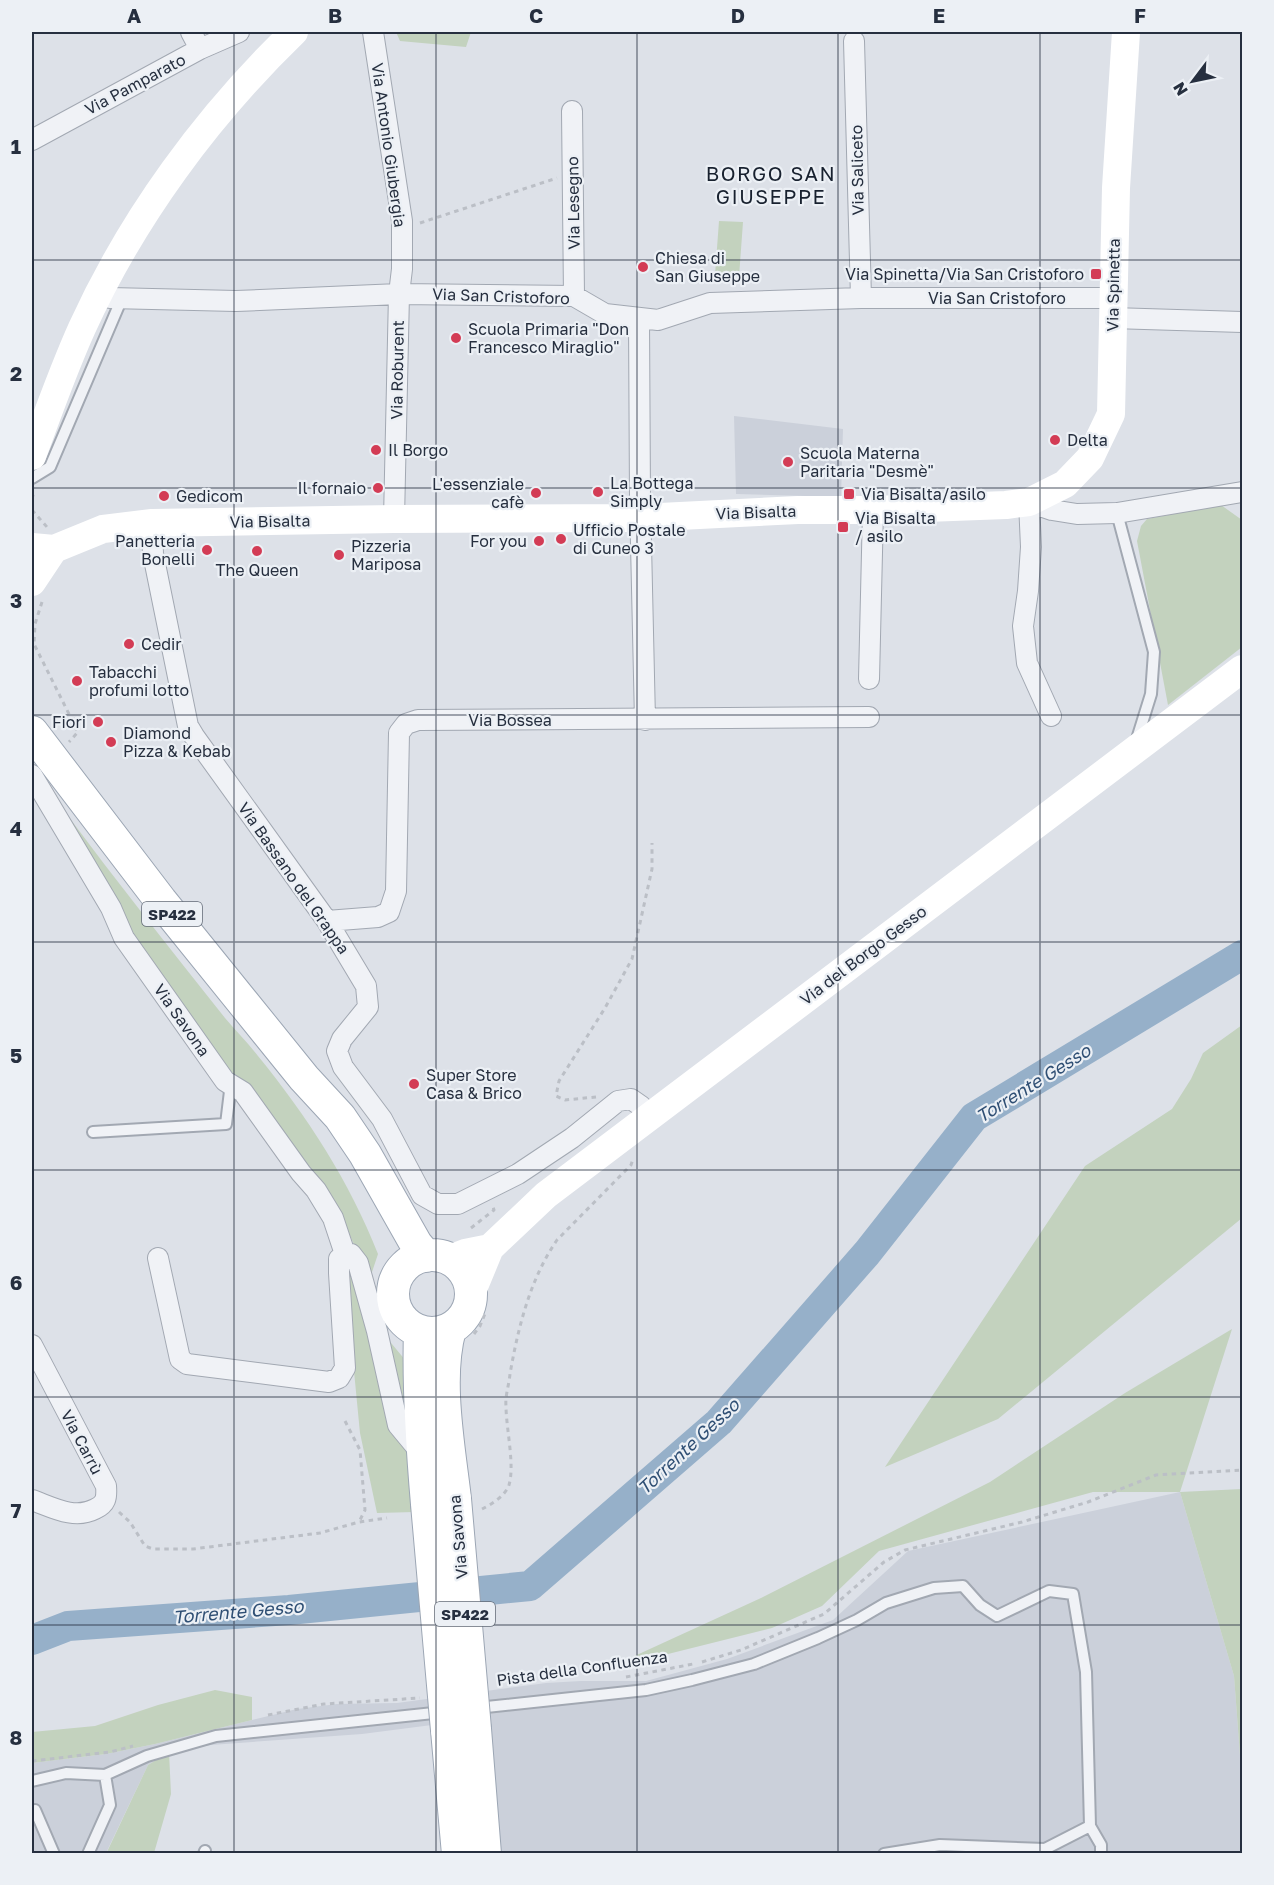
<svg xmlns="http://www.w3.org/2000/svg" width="1274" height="1885" font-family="'Golos Text',sans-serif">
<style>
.built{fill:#cbd0da}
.green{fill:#c3d2be}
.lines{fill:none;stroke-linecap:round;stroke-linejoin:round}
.river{stroke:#96b0c9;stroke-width:30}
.lane-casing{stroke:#a2a8b2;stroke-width:14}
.street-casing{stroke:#a2a8b2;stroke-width:22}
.primary-casing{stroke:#9ca6b4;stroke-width:34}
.path{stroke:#bbbfc6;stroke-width:3;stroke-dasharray:4.5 4.5;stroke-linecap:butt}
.lane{stroke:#f0f2f6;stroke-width:10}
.street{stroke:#f0f2f6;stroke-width:20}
.secondary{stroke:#fff;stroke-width:28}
.primary{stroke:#fff;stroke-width:32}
.primary-bridge-casing{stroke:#9ca6b4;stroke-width:34;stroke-linecap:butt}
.primary-bridge{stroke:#fff;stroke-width:32}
.grid{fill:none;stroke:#262f3f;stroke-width:1.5;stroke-opacity:0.55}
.poi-dot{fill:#d33c55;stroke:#ecf0f5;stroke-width:2}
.labels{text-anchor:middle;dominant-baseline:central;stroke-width:4.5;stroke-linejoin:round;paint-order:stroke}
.shield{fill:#ecf0f5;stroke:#616976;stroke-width:1.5}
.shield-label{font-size:15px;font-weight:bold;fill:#262f3f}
.street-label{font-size:16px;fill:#262f3f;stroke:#ecf0f5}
.poi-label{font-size:16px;fill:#262f3f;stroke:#ecf0f5;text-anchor:start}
.water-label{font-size:18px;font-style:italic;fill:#2f4f74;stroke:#ecf0f5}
.quarter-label{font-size:20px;letter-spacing:1.5px;fill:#18212f;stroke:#ecf0f5}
.neatline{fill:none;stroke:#262f3f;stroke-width:2}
.grid-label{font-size:20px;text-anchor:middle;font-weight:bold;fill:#262f3f}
</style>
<rect width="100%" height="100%" fill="#dde1e8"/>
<path class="built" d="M 734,416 L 843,429 L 841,497 L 736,494 Z
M 1180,1492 L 1234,1676 L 1242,1782 L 1242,1853 L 499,1853 L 486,1718 L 362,1734 L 211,1745 L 169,1752 L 148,1765 L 106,1853 L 32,1854 L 32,1763 L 106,1754 L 155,1744 L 297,1709 L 337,1704 L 397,1703 L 546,1683 L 581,1681 L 646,1681 L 727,1659 L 833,1620 L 908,1551 Z"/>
<path class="green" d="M 396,32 L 471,32 L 466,47 L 400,41 Z
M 719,221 L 743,222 L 739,277 L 715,275 Z
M 1221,505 L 1242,520 L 1242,647 L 1168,705 L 1137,541 L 1141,526 L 1147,519 Z
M 65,812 C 117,882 171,950 225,1018 C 236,1031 248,1043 258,1056 C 307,1116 350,1182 378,1254 L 371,1275 L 355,1247 L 346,1226 L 321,1187 L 235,1077 L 134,936 Z
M 1242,1025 L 1242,1218 L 998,1419 L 885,1467 L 1085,1166 L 1172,1109 L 1191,1079 L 1203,1053 Z
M 346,1263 L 356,1273 L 396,1439 L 411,1455 L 415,1512 L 377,1513 L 360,1433 L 344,1268 Z
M 1232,1329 L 1180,1492 L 1242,1489 L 1242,1782 L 1234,1676 L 1180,1492 L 1093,1492 L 879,1551 L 822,1606 L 772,1628 L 604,1670 L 761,1598 L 990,1482 L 1125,1393 Z
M 382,1332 L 406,1361 L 413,1432 L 401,1419 Z
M 215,1690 L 252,1697 L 252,1720 L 155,1744 L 106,1754 L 32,1763 L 32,1732 L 95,1726 L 158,1705 Z
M 169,1752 L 171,1794 L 154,1853 L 106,1854 L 148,1765 Z"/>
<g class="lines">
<path class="river" d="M 32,1640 L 68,1626 L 289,1610 L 530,1586 L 719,1422 L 867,1253 L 974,1117 L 1242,955"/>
<defs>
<path id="lane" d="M 32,478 L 50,467 L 122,298
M 1117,513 L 1154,652 L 1151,694 L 1137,739
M 93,1132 L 226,1124 L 230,1091 L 225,1081
M 477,1708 L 646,1690 L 692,1680 L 754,1664 L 818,1638 L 857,1620 L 886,1603 L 934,1588 L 963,1586 L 980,1605 L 997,1616 L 1049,1591 L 1073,1594 L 1086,1672 L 1090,1826 L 1101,1845 L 1101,1854
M 105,1775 L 147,1756 L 216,1736 L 443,1712
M 32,1781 L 66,1773 L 105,1775 L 110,1805 L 88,1854
M 35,1810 L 54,1854
M 204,1854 L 205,1851
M 884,1854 L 940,1845 L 1045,1849 L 1090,1826"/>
<path id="street" d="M 191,32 L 200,49
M 373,32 L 402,221 L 402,269 L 399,294 L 394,519
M 854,41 L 861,298
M 572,111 L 574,296
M 32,140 L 200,49 L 239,32
M 98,296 L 110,298 L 236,301 L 399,294 L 574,296 L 605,314 L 658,320 L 710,303 L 861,298 L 1113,298
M 1112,318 L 1242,322
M 639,319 L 640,500 L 645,720
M 152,523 L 153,554 L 188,726 L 194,736 L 327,921 L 366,986 L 368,1007 L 342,1039 L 337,1051 L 343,1067 L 382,1119 L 422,1195 L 438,1204 L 458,1204 L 518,1174 L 572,1138 L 618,1101 L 631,1099 L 641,1106 L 649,1117
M 869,679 L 873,510
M 1051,716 L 1027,663 L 1023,626 L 1028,591 L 1031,547 L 1029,502 L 1052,510 L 1077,514 L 1117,513 L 1242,492
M 32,775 L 111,908 L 124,938 L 225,1081 L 243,1092 L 301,1173 L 316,1190 L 333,1218 L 345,1254
M 327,921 L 378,917 L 389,912 L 396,891 L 399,733 L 406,724 L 418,720 L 869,717
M 345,1254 L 351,1254 L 358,1263 L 377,1331 L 398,1425 L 422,1454
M 158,1258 L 180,1359 L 187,1364 L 329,1382 L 339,1378 L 345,1368 L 339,1273 L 339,1259 L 345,1254
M 32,1345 L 106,1486 C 107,1498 106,1504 95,1509 C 74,1520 52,1507 32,1500"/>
<path id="primary" d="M 32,732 L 161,901 L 304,1078 L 340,1117 L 365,1154 L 416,1244 L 426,1256
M393 1294a39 39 0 1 1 78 0a39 39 0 1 1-78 0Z
M 450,1329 C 436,1379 449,1447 455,1499
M 420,1331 C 418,1389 422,1446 427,1504
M 475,1729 L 485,1854
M 447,1730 L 458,1854"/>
</defs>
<use href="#lane" class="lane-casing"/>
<use href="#street" class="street-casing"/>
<use href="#primary" class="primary-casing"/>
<path class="path" d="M 420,223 L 557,178
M 32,499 L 34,491
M 32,510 L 47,527
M 42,602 L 35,624 L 34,644 L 78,732 L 69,742
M 596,1097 L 565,1100 L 556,1096 L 559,1081 L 605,1008 L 632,959 L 652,869 L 652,843
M 471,1228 L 494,1210 L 493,1207
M 474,1334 L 480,1326 L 486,1311
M 345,1421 L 360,1450 L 365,1510 L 359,1522
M 482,1509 C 492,1504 505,1496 509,1485 C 515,1465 506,1428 506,1406 C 505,1396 509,1385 510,1374 C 518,1328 530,1279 557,1240 L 631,1165 L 633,1159
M 119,1512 L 130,1522 L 145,1546 L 153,1549 L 193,1549 L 320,1533 L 359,1522 L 387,1518
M 702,1662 L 741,1650 L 824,1614 L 884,1562 L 905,1550 L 1022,1522 L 1088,1502 L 1156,1475 L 1242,1470
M 626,1677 L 693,1664
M 268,1715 L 324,1704 L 420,1698
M 32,1761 L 110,1752 L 133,1746"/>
<use href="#lane" class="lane"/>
<use href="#street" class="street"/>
<path class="secondary" d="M 32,456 C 48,413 63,370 82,328 C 132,218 207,116 294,32
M 32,547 L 54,549 L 103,529 L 152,523 L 394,519 L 640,518 L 798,510 L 873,510 L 1006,505 L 1029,502 L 1065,484 L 1090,458 L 1111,414 L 1116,188 L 1126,32
M 32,582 L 54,549
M 449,1259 L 465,1253 L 490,1248
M 471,1294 L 490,1248 L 546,1195 L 1242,669"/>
<use href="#primary" class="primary"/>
<defs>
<path id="primary-bridge" d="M 455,1499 L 475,1729
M 427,1504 L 447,1730"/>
</defs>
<use href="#primary-bridge" class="primary-bridge-casing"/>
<use href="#primary-bridge" class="primary-bridge"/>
</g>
<path class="grid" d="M 234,32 L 234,1854M 436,32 L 436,1854M 637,32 L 637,1854M 838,32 L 838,1854M 1040,32 L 1040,1854M 32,260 L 1242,260M 32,488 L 1242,488M 32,715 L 1242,715M 32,942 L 1242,942M 32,1170 L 1242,1170M 32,1397 L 1242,1397M 32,1625 L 1242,1625"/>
<g class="poi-dot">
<circle cx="643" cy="267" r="6"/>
<rect x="1090" y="268" width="12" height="12" rx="3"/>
<circle cx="456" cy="338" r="6"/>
<circle cx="1055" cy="440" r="6"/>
<circle cx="376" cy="450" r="6"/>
<circle cx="788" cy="462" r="6"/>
<circle cx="378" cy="488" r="6"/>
<circle cx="598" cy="492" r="6"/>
<circle cx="536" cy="493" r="6"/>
<rect x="843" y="488" width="12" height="12" rx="3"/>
<circle cx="164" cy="496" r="6"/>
<rect x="837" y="521" width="12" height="12" rx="3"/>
<circle cx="561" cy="539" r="6"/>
<circle cx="539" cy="541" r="6"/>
<circle cx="207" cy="550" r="6"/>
<circle cx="257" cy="551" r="6"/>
<circle cx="339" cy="555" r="6"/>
<circle cx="129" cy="644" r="6"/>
<circle cx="77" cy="681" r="6"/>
<circle cx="98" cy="722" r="6"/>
<circle cx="111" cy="742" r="6"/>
<circle cx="414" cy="1084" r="6"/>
</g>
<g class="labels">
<g class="shield">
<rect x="142" y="902" width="60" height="24" rx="4.5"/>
<rect x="435" y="1602" width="60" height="24" rx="4.5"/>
</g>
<g class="shield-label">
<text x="172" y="914">SP422</text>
<text x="465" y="1614">SP422</text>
</g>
<g class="street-label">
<text transform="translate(135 84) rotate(-28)">Via Pamparato</text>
<text transform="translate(389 145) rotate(82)">Via Antonio Giubergia</text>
<text transform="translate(857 170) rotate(-91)">Via Saliceto</text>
<text transform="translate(573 203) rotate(-91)">Via Lesegno</text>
<text transform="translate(1113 285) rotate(-89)">Via Spinetta</text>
<text transform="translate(501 296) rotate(2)">Via San Cristoforo</text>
<text x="997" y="298">Via San Cristoforo</text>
<text transform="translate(397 370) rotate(-89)">Via Roburent</text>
<text transform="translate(756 512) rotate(-2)">Via Bisalta</text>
<text transform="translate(270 521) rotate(-1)">Via Bisalta</text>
<text x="510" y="720">Via Bossea</text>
<text transform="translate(294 878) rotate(55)">Via Bassano del Grappa</text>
<text transform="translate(863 955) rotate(-37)">Via del Borgo Gesso</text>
<text transform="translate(182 1020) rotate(55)">Via Savona</text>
<text transform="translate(82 1442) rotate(62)">Via Carrù</text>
<text transform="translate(458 1537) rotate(-95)">Via Savona</text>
<text transform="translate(582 1668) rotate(-8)">Pista della Confluenza</text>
</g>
<g class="poi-label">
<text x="655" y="258">Chiesa di<tspan x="655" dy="18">San Giuseppe</tspan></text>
<text x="1084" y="274" text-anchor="end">Via Spinetta/Via San Cristoforo</text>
<text x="468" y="329">Scuola Primaria "Don<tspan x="468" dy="18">Francesco Miraglio"</tspan></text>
<text x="1067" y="440">Delta</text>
<text x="388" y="450">Il Borgo</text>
<text x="800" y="453">Scuola Materna<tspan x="800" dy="18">Paritaria "Desmè"</tspan></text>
<text x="610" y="483">La Bottega<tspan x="610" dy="18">Simply</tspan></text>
<text x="524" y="484" text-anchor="end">L'essenziale<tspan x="524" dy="18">cafè</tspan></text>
<text x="366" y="488" text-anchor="end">Il fornaio</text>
<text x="861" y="494">Via Bisalta/asilo</text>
<text x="176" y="496">Gedicom</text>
<text x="855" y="518">Via Bisalta<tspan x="855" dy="18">/ asilo</tspan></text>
<text x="573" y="530">Ufficio Postale<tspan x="573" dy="18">di Cuneo 3</tspan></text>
<text x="195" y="541" text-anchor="end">Panetteria<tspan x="195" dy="18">Bonelli</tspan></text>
<text x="527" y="541" text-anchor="end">For you</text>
<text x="351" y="546">Pizzeria<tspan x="351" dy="18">Mariposa</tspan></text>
<text x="257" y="570" text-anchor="middle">The Queen</text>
<text x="141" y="644">Cedir</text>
<text x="89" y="672">Tabacchi<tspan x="89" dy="18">profumi lotto</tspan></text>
<text x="86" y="722" text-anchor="end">Fiori</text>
<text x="123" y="733">Diamond<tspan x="123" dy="18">Pizza &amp; Kebab</tspan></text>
<text x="426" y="1075">Super Store<tspan x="426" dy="18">Casa &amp; Brico</tspan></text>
</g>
<g class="water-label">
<text transform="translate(1033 1083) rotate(-32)">Torrente Gesso</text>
<text transform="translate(688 1446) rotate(-43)">Torrente Gesso</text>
<text transform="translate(238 1611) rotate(-5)">Torrente Gesso</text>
</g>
<g class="quarter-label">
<text x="771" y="173">BORGO SAN<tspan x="771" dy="23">GIUSEPPE</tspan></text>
</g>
</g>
<rect width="1274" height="1885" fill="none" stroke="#ecf0f5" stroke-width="66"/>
<g transform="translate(1193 81) rotate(238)" stroke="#ecf0f5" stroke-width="4.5" paint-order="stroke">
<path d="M0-4.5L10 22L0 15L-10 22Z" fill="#262f3f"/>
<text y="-9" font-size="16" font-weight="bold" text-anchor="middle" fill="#262f3f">N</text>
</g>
<rect x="33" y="33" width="1208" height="1819" class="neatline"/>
<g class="grid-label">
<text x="134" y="23">A</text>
<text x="335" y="23">B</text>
<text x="536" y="23">C</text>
<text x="738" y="23">D</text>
<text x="939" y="23">E</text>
<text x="1140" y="23">F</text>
<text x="16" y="154">1</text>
<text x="16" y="381">2</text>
<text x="16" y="608">3</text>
<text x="16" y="836">4</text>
<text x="16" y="1063">5</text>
<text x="16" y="1290">6</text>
<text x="16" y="1518">7</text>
<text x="16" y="1745">8</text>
</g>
</svg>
